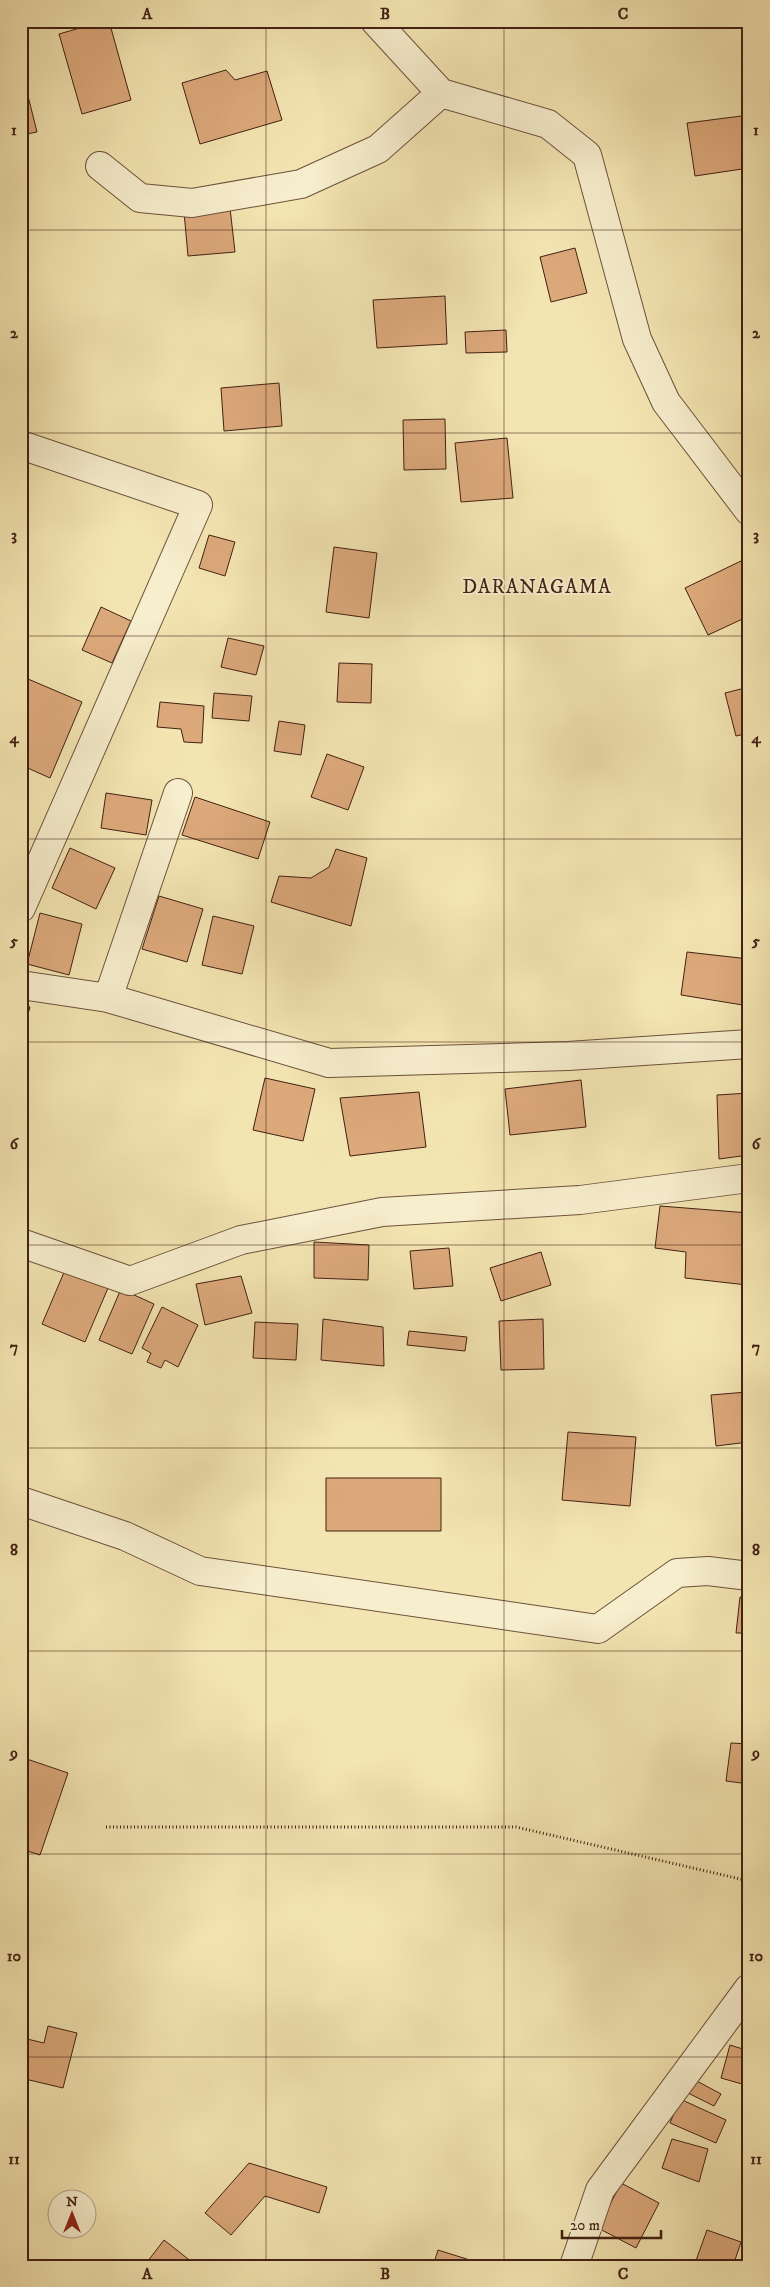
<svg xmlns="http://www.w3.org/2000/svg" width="770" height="2287" font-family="'IM FELL DW Pica',serif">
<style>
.building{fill:#dca97b;stroke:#422013}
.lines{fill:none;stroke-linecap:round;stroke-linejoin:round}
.minor-casing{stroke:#6e513b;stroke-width:30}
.tertiary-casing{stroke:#6e513b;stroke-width:30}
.path{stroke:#422013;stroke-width:3;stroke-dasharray:1 2.5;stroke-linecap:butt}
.minor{stroke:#f7eecd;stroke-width:28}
.tertiary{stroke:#f7eecd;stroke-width:28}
.grid{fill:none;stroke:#422013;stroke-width:1;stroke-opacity:0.55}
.labels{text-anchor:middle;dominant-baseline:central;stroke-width:4;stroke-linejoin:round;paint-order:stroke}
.quarter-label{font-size:20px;letter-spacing:1px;fill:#422013;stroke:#f7eecd}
.neatline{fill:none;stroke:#422013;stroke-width:2}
.grid-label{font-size:16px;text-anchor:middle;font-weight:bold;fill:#422013}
</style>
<rect width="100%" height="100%" fill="#f3e5b2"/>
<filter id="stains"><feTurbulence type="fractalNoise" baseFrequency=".004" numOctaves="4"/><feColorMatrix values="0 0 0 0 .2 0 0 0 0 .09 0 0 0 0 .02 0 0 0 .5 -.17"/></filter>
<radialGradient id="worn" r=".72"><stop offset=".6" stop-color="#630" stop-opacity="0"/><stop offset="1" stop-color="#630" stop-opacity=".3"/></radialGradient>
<path class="building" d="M 104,21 L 109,21 L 131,100 L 82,114 L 59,34 Z
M 226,70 L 235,80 L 267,71 L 282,120 L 200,144 L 182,83 Z
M 24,80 L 37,132 L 21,135 L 21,81 Z
M 749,115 L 749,168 L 695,176 L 687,123 Z
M 230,208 L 235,252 L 188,256 L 184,212 Z
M 575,248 L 587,293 L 551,302 L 540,257 Z
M 445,296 L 447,344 L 377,348 L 373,300 Z
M 506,330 L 507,352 L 466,353 L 465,332 Z
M 279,383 L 282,426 L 224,431 L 221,388 Z
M 445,419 L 446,469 L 404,470 L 403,420 Z
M 507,438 L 513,498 L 461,502 L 455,443 Z
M 209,535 L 235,542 L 225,576 L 199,568 Z
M 334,547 L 377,553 L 369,618 L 326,612 Z
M 741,561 L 749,576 L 749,616 L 708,635 L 685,588 Z
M 101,607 L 131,621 L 112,663 L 82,650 Z
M 228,638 L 264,646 L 256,675 L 221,667 Z
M 339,663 L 372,664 L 371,703 L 337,702 Z
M 21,676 L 82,702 L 50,778 L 21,765 Z
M 749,687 L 749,733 L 736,736 L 725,693 Z
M 214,693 L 252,696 L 249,721 L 212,718 Z
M 160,702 L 204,706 L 202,743 L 184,742 L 181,729 L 157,727 Z
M 279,721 L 305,725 L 301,755 L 274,751 Z
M 327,754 L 364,767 L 348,810 L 311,797 Z
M 106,793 L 152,800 L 146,835 L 101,828 Z
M 195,797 L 270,822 L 258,859 L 182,835 Z
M 70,848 L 115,868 L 96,909 L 52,888 Z
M 336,849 L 367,858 L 351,926 L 271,902 L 279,876 L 311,878 L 329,867 Z
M 749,854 L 749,882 L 743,880 Z
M 159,896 L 203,909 L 187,962 L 142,949 Z
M 40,913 L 82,924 L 69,975 L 27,964 Z
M 213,916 L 254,926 L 242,974 L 202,965 Z
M 687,952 L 749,959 L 749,1006 L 681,995 Z
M 21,1004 L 30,1007 L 21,1039 Z
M 265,1078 L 315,1089 L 303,1141 L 253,1130 Z
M 581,1080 L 586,1127 L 510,1135 L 505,1089 Z
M 419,1092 L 426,1147 L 350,1156 L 340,1098 Z
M 749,1093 L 749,1155 L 719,1159 L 717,1095 Z
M 660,1206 L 749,1213 L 747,1285 L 685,1278 L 686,1252 L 655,1248 Z
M 314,1242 L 369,1245 L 368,1280 L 314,1278 Z
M 449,1248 L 453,1286 L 414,1289 L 410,1251 Z
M 541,1252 L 551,1285 L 501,1301 L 490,1268 Z
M 65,1270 L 108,1288 L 85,1342 L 42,1324 Z
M 241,1276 L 252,1313 L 205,1325 L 196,1284 Z
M 121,1289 L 154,1304 L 132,1354 L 99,1340 Z
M 162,1307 L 198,1325 L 178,1367 L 165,1360 L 161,1368 L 147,1362 L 151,1353 L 142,1348 Z
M 323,1319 L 383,1327 L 384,1366 L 321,1360 Z
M 543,1319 L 544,1369 L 501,1370 L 499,1321 Z
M 255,1322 L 298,1324 L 296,1360 L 253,1358 Z
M 409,1331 L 467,1337 L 465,1351 L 407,1345 Z
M 747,1392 L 749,1442 L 716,1446 L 711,1395 Z
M 568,1432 L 636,1437 L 630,1506 L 562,1500 Z
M 326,1478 L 441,1478 L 441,1531 L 326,1531 Z
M 740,1597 L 749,1597 L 749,1633 L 736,1633 Z
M 731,1743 L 749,1744 L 749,1784 L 726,1781 Z
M 21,1757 L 68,1773 L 40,1855 L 21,1849 Z
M 48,2026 L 77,2033 L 63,2088 L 21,2078 L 21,2061 L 27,2039 L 44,2043 Z
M 730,2045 L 749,2051 L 749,2086 L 721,2078 Z
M 695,2080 L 721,2094 L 714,2106 L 688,2093 Z
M 680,2099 L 726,2120 L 716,2143 L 670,2123 Z
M 672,2139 L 708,2149 L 699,2182 L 662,2168 Z
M 249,2163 L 327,2187 L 319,2213 L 265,2196 L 231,2235 L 205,2213 Z
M 621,2183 L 659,2203 L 636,2248 L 598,2228 Z
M 707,2230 L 741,2242 L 733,2266 L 694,2266 Z
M 164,2240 L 197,2266 L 144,2266 Z
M 438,2250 L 489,2266 L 433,2266 Z"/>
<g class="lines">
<defs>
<path id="minor" d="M 100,166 L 140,198 L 192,203 L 301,184 L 378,149 L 441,93
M 21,445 L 198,505 L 21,908
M 21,985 L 108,998 L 329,1063 L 568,1056 L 749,1044
M 108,998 L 178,793
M 21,1243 L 130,1281 L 241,1240 L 382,1212 L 580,1200 L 749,1178
M 21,1501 L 125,1536 L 200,1571 L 598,1629 L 677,1573 L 708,1571 L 749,1576
M 574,2266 L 600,2190 L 749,1988"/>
<path id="tertiary" d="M 375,21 L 441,93 L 548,124 L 587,155 L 637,339 L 666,402 L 749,511"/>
</defs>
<use href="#minor" class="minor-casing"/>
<use href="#tertiary" class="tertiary-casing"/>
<path class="path" d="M 106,1827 L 516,1827 L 749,1881"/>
<use href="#minor" class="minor"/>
<use href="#tertiary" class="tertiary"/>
</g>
<path class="grid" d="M 266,21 L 266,2266M 504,21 L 504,2266M 21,230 L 749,230M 21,433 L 749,433M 21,636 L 749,636M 21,839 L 749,839M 21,1042 L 749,1042M 21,1245 L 749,1245M 21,1448 L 749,1448M 21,1651 L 749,1651M 21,1854 L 749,1854M 21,2057 L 749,2057"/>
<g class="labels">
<g class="quarter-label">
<text x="537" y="587">DARANAGAMA</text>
</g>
</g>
<rect width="770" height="2287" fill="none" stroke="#f3e5b2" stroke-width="55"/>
<g transform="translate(72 2214)"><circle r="24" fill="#f7eecd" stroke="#af9c83"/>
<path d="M0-4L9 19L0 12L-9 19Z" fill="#8f2418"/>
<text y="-8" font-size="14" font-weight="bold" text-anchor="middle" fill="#422013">N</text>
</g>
<path d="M562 2230v8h99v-8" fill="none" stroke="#422013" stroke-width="2.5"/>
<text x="570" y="2230" font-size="15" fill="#422013" stroke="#f7eecd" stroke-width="4" paint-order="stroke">20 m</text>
<rect x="28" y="28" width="714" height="2232" class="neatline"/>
<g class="grid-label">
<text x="147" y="19">A</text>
<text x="385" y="19">B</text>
<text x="623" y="19">C</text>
<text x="14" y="135">1</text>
<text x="756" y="135">1</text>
<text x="14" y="338">2</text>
<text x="756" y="338">2</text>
<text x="14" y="540">3</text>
<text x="756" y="540">3</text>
<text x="14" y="743">4</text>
<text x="756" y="743">4</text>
<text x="14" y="946">5</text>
<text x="756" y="946">5</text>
<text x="14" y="1149">6</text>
<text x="756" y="1149">6</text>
<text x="14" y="1352">7</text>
<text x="756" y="1352">7</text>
<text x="14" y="1555">8</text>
<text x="756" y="1555">8</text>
<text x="14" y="1758">9</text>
<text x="756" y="1758">9</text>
<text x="14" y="1961">10</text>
<text x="756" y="1961">10</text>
<text x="14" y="2164">11</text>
<text x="756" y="2164">11</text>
<text x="147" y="2279">A</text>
<text x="385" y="2279">B</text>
<text x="623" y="2279">C</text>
</g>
<rect width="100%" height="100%" filter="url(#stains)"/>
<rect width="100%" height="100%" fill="url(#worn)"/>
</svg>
